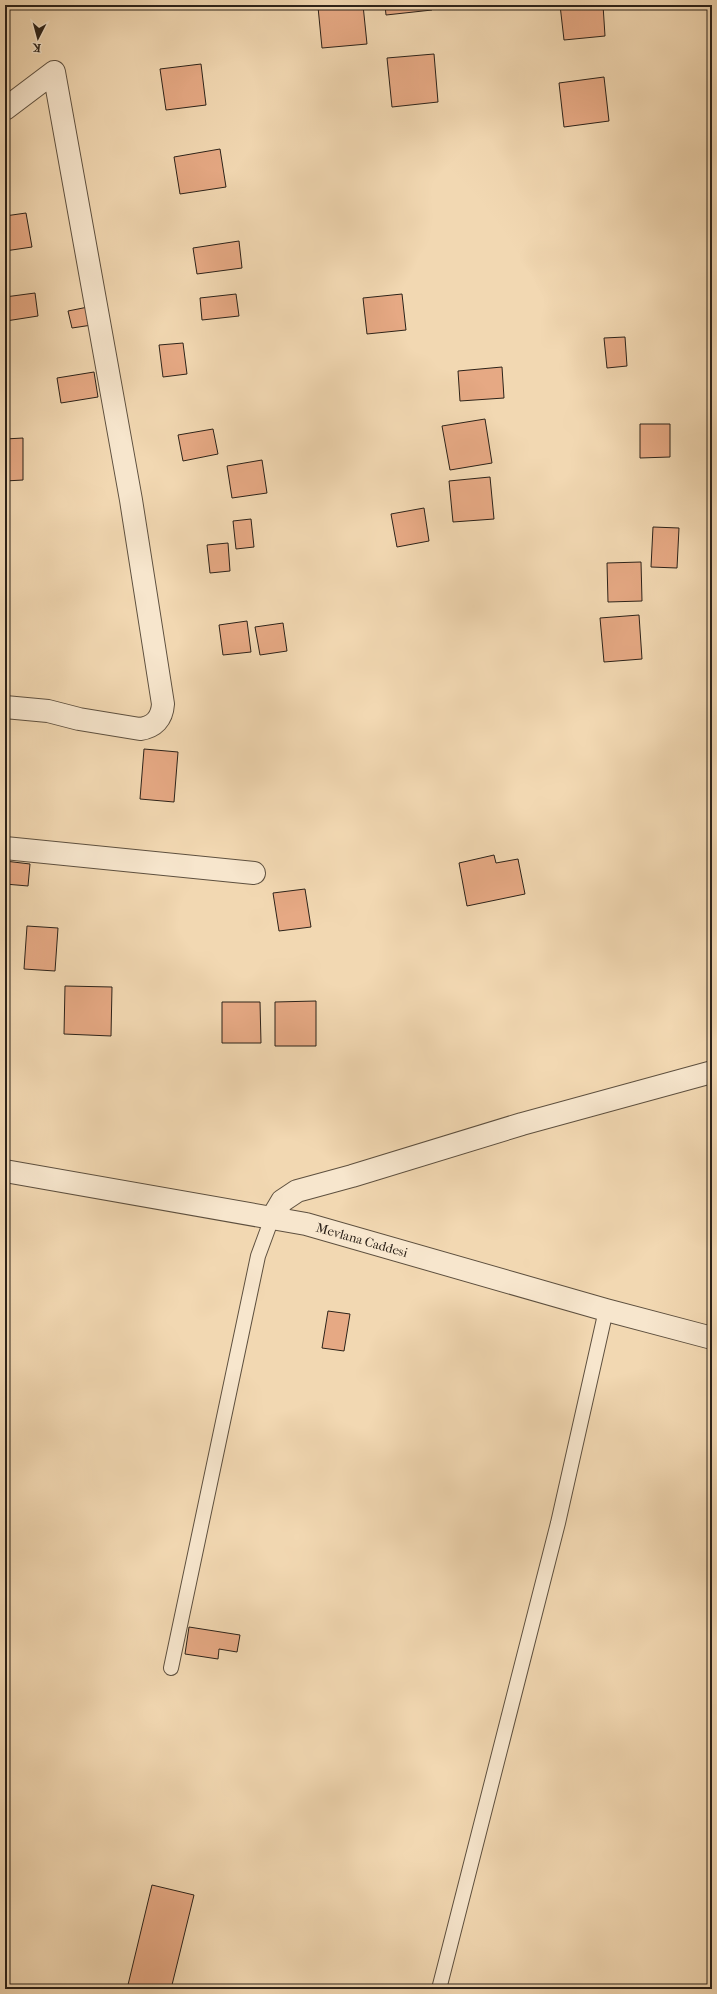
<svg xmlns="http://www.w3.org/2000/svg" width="717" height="1994" font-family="'IM FELL French Canon',serif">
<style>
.building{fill:#e6a984;stroke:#2c2219}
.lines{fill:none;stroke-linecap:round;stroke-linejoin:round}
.service-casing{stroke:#5e503f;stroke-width:16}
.minor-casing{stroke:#5e503f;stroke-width:24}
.tertiary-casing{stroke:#5e503f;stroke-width:24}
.service{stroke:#f7e6cd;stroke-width:14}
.minor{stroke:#f7e6cd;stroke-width:22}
.tertiary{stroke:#f7e6cd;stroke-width:22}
.labels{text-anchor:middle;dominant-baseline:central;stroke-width:3.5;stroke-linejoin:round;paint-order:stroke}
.street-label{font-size:13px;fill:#2c2219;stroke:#f7e6cd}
</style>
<rect width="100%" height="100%" fill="#f2d8b2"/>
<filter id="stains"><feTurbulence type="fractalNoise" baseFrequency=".005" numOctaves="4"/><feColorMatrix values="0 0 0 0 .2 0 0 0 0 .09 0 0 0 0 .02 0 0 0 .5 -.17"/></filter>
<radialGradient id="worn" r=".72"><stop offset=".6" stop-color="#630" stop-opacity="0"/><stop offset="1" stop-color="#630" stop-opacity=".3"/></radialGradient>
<path class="building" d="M 338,5 L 363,5 L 367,44 L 322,48 L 318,7 Z
M 385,5 L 432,5 L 432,10 L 386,15 Z
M 560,5 L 603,5 L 605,36 L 564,40 Z
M 434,54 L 438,102 L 392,107 L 387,58 Z
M 201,64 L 206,105 L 166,110 L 160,69 Z
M 604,77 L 609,121 L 564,127 L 559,83 Z
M 220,149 L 226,187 L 180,194 L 174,157 Z
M 26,213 L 32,247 L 5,251 L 5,216 Z
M 239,241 L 242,268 L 197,274 L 193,248 Z
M 35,293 L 38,316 L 6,321 L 5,297 Z
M 236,294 L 239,316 L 202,320 L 200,298 Z
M 402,294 L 406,330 L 367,334 L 363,298 Z
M 88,307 L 92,325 L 72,328 L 68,311 Z
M 625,337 L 627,366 L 607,368 L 604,338 Z
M 183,343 L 187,374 L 163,377 L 159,345 Z
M 502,367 L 504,398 L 460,401 L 458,371 Z
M 94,372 L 98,397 L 61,403 L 57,378 Z
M 485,419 L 492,463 L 450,470 L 442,426 Z
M 640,424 L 670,424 L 670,457 L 640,458 Z
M 213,429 L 218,454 L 183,461 L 178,435 Z
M 23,438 L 23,480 L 5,481 L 5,439 Z
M 262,460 L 267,493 L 232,498 L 227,466 Z
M 490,477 L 494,519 L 453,522 L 449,481 Z
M 424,508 L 429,541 L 397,547 L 391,514 Z
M 251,519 L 254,547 L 236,549 L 233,521 Z
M 653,527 L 679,528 L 677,568 L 651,567 Z
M 228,543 L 230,571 L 210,573 L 207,545 Z
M 641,562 L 642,601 L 608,602 L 607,563 Z
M 639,615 L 642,659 L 604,662 L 600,618 Z
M 247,621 L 251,652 L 223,655 L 219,625 Z
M 283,623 L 287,651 L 260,655 L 255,627 Z
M 144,749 L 178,752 L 174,802 L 140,799 Z
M 494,855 L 496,863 L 518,859 L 525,894 L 467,906 L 459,863 Z
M 5,861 L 30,864 L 28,886 L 5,884 Z
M 305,889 L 311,927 L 279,931 L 273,893 Z
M 27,926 L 58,928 L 55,971 L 24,969 Z
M 65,986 L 112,987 L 111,1036 L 64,1034 Z
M 316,1001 L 316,1046 L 275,1046 L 275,1002 Z
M 222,1002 L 260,1002 L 261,1043 L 222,1043 Z
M 328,1311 L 350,1314 L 344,1351 L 322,1348 Z
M 189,1627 L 240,1635 L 237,1652 L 219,1649 L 218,1659 L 185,1654 Z
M 152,1885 L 194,1895 L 171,1989 L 127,1989 Z"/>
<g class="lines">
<defs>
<path id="service" d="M 171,1668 L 258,1256 L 272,1218
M 439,1989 L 558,1523 L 606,1310"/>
<path id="minor" d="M 5,109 L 54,72 L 131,500 L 163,704 C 162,719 154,727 140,729 L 79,719 L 48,711 L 5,707
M 5,848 L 254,873
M 272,1218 L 282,1201 L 297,1191 L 352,1176 L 522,1124 L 712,1072"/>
<path id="tertiary" d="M 5,1171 L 306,1224 L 606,1310 L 712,1338"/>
</defs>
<use href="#service" class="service-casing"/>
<use href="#minor" class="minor-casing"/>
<use href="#tertiary" class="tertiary-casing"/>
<use href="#service" class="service"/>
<use href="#minor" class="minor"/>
<use href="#tertiary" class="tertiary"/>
</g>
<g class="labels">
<g class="street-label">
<text transform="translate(362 1240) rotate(16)">Mevlana Caddesi</text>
</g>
</g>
<rect width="717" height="1994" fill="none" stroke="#f2d8b2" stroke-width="20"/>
<rect x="6" y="6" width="705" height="1982" fill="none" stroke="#2c2219" stroke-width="2"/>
<rect x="10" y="10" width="697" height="1974" fill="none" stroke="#2c2219"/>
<g transform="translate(38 38) rotate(186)" stroke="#f7e6cd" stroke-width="3" paint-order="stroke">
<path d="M0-3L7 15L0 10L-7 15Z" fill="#2c2219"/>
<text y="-6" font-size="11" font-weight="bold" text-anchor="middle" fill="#2c2219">K</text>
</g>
<rect width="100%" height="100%" filter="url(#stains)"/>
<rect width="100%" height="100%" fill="url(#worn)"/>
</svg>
